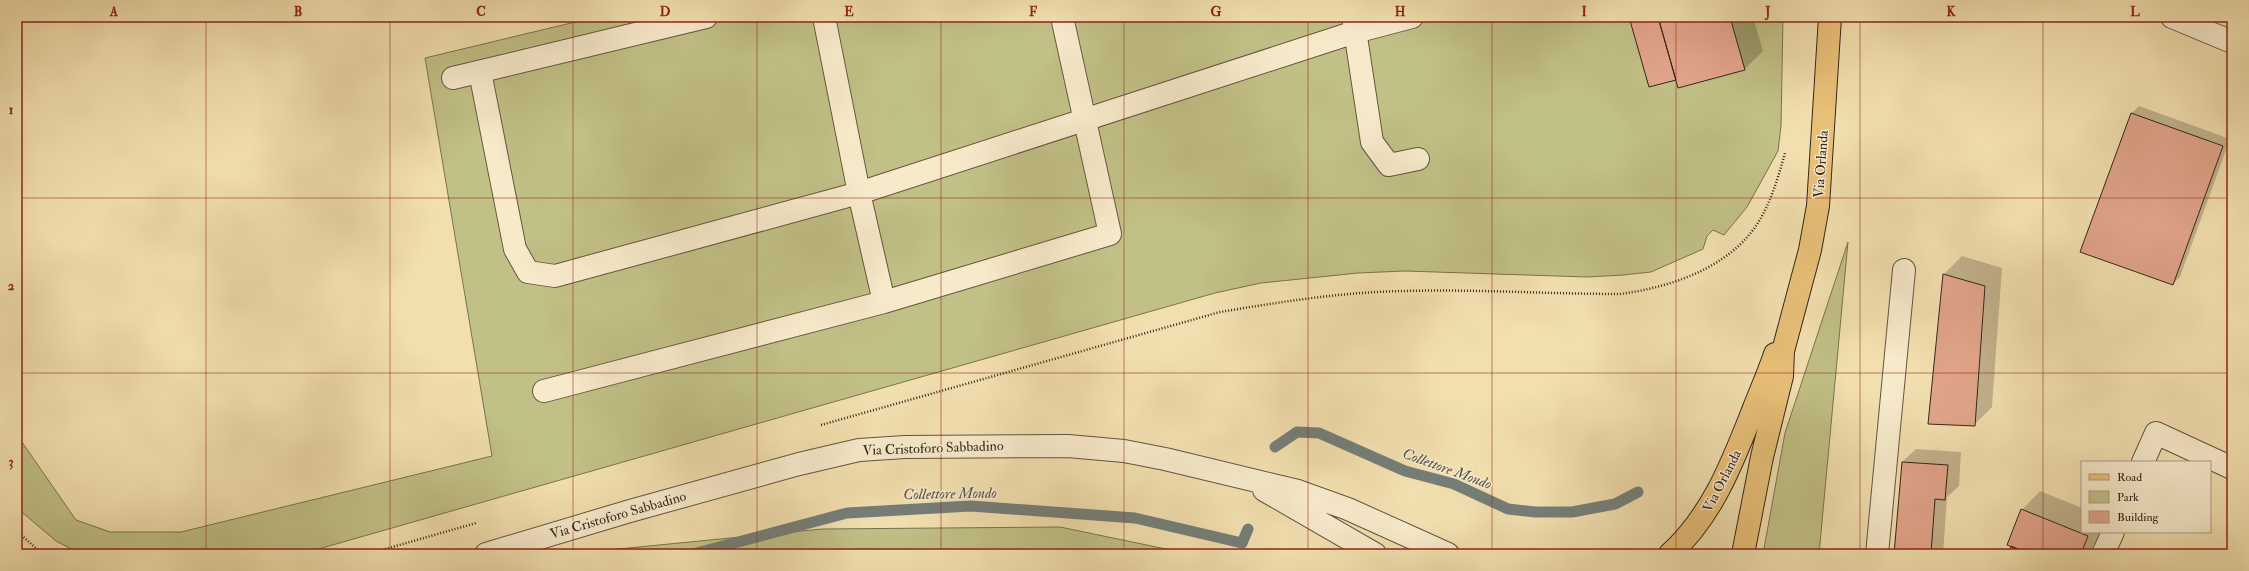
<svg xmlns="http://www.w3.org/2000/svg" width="2249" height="571" font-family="'IM FELL Double Pica',serif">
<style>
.green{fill:#c1c086;stroke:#7b7250}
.shadow{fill:#0003}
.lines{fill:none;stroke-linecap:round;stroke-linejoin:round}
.stream{stroke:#757e78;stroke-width:11}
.building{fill:#e2a58b;stroke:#35251a}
.minor-casing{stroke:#64543f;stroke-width:24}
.major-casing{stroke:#35251a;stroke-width:24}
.path{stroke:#35251a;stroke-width:2.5;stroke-dasharray:1 2;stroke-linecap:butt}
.minor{stroke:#f7eacb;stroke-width:22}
.major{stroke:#e9c078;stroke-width:22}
.grid{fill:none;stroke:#8f2418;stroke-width:1;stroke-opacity:0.55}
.labels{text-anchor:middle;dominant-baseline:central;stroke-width:3;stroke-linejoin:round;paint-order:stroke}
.street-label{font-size:14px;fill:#35251a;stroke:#f7eacb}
.water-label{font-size:15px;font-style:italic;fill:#555249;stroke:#f7eacb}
.neatline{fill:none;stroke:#8f2418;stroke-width:1.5}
.grid-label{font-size:13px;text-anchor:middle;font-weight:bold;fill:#8f2418}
</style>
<rect width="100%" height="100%" fill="#f2dfaf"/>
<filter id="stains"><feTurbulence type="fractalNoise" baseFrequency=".005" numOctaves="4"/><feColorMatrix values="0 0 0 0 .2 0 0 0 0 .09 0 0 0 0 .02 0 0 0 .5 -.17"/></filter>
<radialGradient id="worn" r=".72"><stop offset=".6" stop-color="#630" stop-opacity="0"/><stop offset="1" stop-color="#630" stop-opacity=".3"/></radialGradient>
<path class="green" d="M 596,17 L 1783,17 L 1781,126 L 1778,151 L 1747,207 L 1724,235 L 1713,230 L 1707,236 L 1703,249 L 1651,272 L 1623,275 L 1587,277 L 1405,271 L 1358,273 L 1261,283 L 1215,293 L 301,554 L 81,554 L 56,541 L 17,508 L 17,435 L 76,520 L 110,532 L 181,532 L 492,456 L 425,58 Z
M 1848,242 L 1819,554 L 1763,554 L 1785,433 Z
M 1060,527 L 1190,554 L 567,554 L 822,529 Z"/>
<path class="shadow" d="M 1630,17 L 1753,17 L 1763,51 L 1745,69 L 1677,79 Z
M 2139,106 L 2230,139 L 2180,277 L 2173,284 L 2082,252 L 2132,113 Z
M 1962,256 L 2002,268 L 1992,407 L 1974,425 L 1944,274 Z
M 1916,449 L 1961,452 L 1959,486 L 1947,497 L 1943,554 L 1895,554 L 1902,462 Z
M 2040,491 L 2082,508 L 2082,532 L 2100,532 L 2089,554 L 2010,554 L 2022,510 Z"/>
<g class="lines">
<path class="stream" d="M 1275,447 L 1297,432 L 1319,433 L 1405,471 L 1454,484 L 1508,509 L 1535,512 L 1572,512 L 1615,504 L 1638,492
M 693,554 L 847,513 L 971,506 L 1135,518 L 1242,543 L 1248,529"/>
</g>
<path class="building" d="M 1629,17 L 1658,17 L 1676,80 L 1649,87 Z
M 1658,17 L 1730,17 L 1745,70 L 1678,88 Z
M 2131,113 L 2223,146 L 2173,285 L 2080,252 Z
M 1943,274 L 1985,286 L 1975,426 L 1928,424 Z
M 1902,462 L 1948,465 L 1945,500 L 1935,499 L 1931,554 L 1894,554 Z
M 2021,509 L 2088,536 L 2081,554 L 2030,554 L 2007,545 Z
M 2011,546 L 2030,554 L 2009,554 Z"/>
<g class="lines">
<defs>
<path id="minor" d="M 824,17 L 859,193 L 884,302
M 1353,17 L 1372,142 L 1389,165 L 1418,159
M 2172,17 L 2232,42
M 480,72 L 515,249 L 528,272 L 555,276 L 859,193 L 1355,32 L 1412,17
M 453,78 L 706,17
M 544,391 L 884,302 L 1110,234 L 1062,17
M 2143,462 L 2156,433 L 2232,468
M 1264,490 L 1375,554
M 486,554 L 630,511 L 799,464 L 859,450 L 905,447 L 1068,446 L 1124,451 L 1165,459 L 1298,491 L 1348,509 L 1448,554
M 1877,554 L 1904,270
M 2103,554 L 2113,532"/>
<path id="major" d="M 1670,554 C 1713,515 1733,461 1754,408 C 1761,390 1769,372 1775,354
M 1743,554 L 1762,457 L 1782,376 L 1783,351 L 1810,250 L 1818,206 L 1830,17"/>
</defs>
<use href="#minor" class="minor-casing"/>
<use href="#major" class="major-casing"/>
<path class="path" d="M 821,425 L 1220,312 C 1280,302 1342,292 1404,291 C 1476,289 1548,294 1620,294 C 1673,287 1735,266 1762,216 C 1773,196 1779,174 1785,153
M 17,531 L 42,554
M 368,554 L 476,523"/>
<use href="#minor" class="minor"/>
<use href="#major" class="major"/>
</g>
<path class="grid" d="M 206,17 L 206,554M 390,17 L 390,554M 573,17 L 573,554M 757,17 L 757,554M 941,17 L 941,554M 1124,17 L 1124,554M 1308,17 L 1308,554M 1492,17 L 1492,554M 1676,17 L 1676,554M 1860,17 L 1860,554M 2043,17 L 2043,554M 17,198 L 2232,198M 17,373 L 2232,373"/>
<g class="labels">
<g class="street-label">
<text transform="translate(1821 164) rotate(-86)">Via Orlanda</text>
<text transform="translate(933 448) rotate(-2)">Via Cristoforo Sabbadino</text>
<text transform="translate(1722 481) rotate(-63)">Via Orlanda</text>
<text transform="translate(618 515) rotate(-16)">Via Cristoforo Sabbadino</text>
</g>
<g class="water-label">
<text transform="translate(1447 469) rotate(20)">Collettore Mondo</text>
<text transform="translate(950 494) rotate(-1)">Collettore Mondo</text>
</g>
</g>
<rect width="2249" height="571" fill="none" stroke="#f2dfaf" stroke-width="44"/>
<rect x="2081" y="461" width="130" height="72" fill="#f7eacb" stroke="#a99b84"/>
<rect x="2089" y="474" width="20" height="6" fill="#e9c078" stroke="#a99b84"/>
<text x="2117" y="481" font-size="12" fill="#35251a">Road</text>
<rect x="2089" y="491" width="20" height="12" fill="#c1c086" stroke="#a99b84"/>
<text x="2117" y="501" font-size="12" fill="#35251a">Park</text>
<rect x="2089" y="511" width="20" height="12" fill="#e2a58b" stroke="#a99b84"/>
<text x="2117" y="521" font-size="12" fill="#35251a">Building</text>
<rect x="22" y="22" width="2205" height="527" class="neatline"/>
<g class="grid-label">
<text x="114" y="16">A</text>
<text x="298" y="16">B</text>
<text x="481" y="16">C</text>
<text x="665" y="16">D</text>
<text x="849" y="16">E</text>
<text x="1033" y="16">F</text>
<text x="1216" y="16">G</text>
<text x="1400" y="16">H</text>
<text x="1584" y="16">I</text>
<text x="1768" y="16">J</text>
<text x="1951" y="16">K</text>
<text x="2135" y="16">L</text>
<text x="11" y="114">1</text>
<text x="11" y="290">2</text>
<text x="11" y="466">3</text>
</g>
<rect width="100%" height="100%" filter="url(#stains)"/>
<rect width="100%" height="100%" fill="url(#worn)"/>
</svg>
